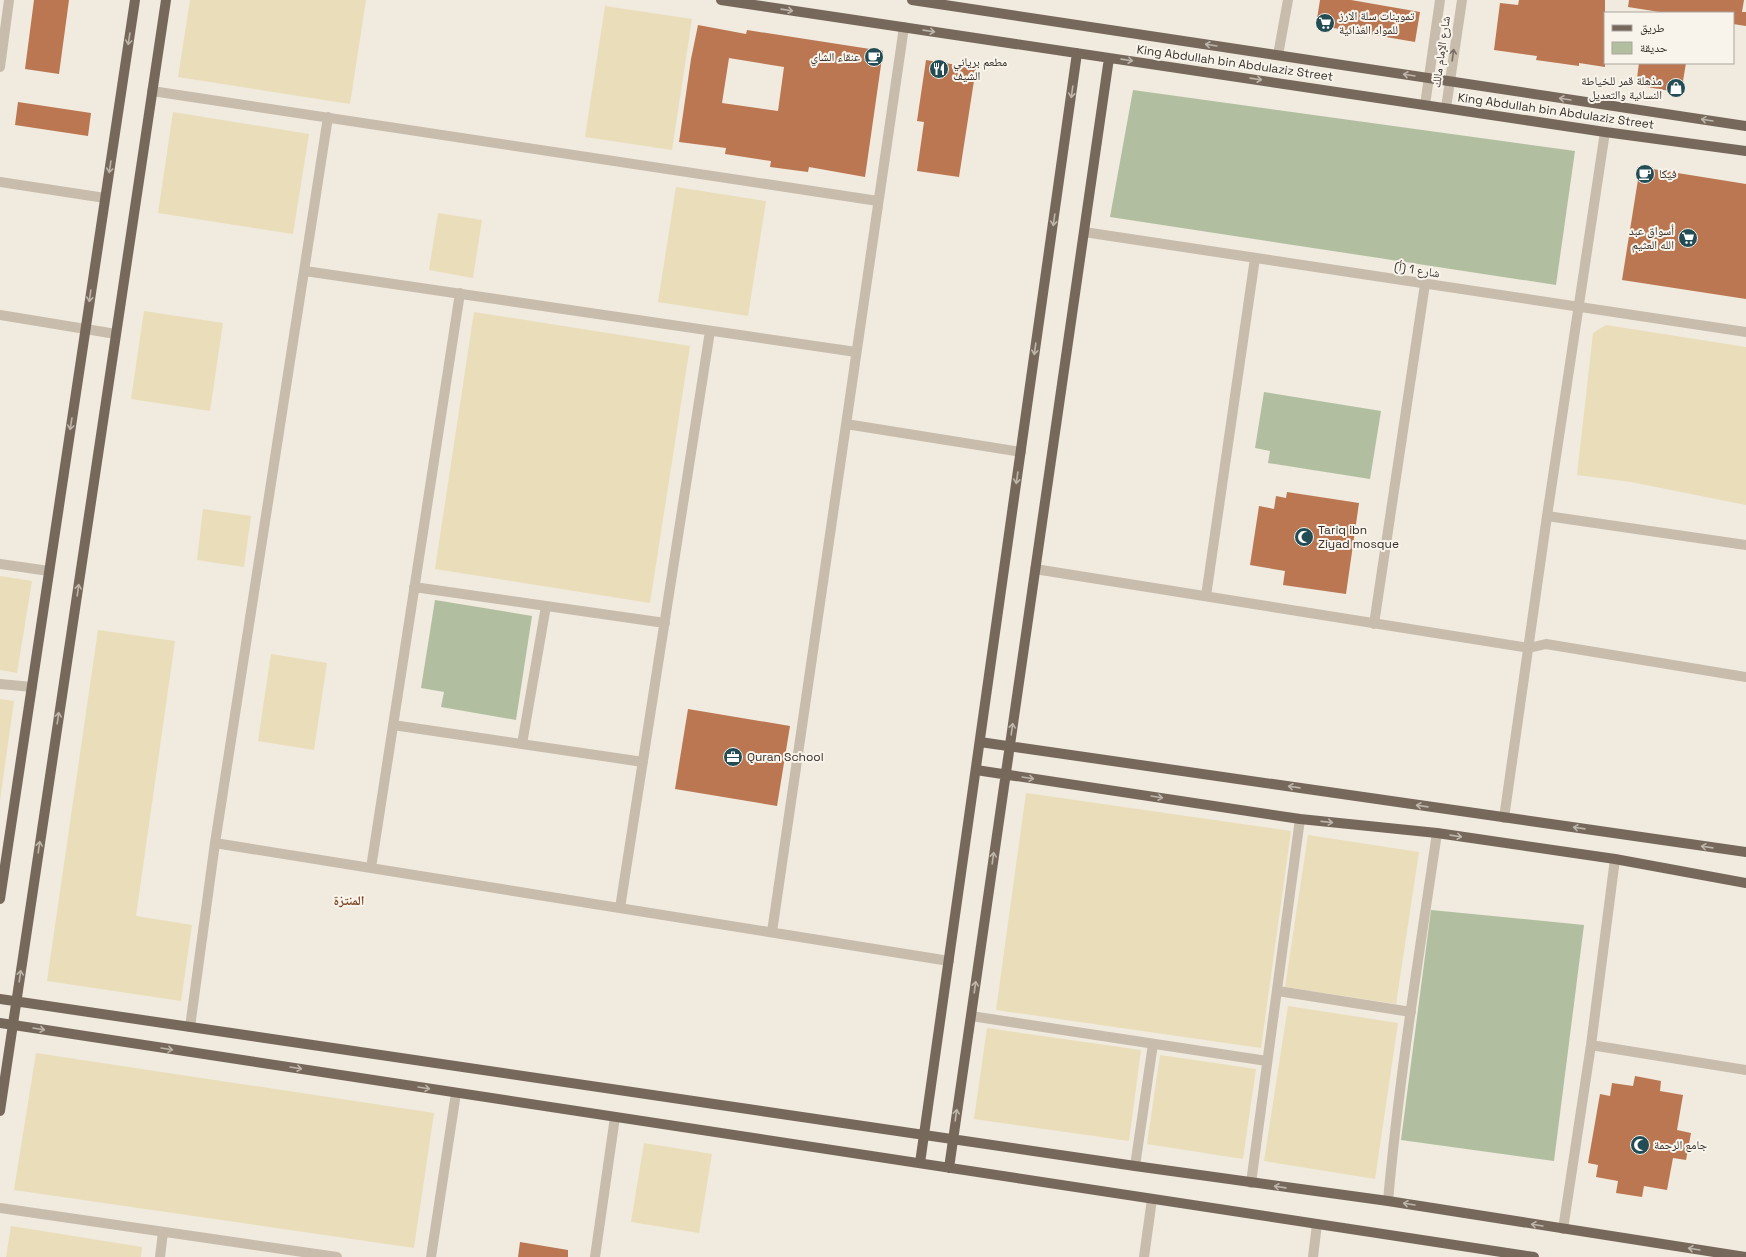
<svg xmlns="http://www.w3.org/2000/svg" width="1746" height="1257" font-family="'Space Grotesk','Noto Naskh Arabic',sans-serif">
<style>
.green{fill:#b1bfa0}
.sand{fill:#e9deb9}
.building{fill:#bb7752;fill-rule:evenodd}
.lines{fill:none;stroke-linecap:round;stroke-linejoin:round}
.minor{stroke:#c8bcac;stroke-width:10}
.major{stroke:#77685c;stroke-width:10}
.oneway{stroke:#beb5ab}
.oneway2{stroke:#786e64}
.labels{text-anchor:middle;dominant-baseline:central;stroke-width:4;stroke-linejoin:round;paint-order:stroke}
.poi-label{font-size:12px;fill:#362f2a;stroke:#f8f4eb;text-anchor:start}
.street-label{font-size:12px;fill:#362f2a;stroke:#f8f4eb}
.neighbourhood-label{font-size:13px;font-weight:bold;fill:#7e482a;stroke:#f8f4eb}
</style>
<rect width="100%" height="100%" fill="#f1eadf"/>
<path class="green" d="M 1133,90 L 1575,151 L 1556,285 L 1110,217 Z
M 1264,392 L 1381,411 L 1370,479 L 1268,463 L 1270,451 L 1255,448 Z
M 435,600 L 532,616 L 516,720 L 441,707 L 444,692 L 421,688 Z
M 1431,910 L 1584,925 L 1554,1161 L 1401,1140 Z"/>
<path class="sand" d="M 190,0 L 366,0 L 350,104 L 178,77 Z
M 605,6 L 692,19 L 672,150 L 585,137 Z
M 173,112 L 309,134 L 293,234 L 158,213 Z
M 676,187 L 766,201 L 748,316 L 658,302 Z
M 438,213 L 482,220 L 473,278 L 429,270 Z
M 144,311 L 223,323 L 210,411 L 131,399 Z
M 474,312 L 690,346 L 650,603 L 435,569 Z
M 1606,325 L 1746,347 L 1746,505 L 1631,482 L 1577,475 L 1593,333 Z
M 203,509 L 251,516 L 244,567 L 197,560 Z
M 0,576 L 32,581 L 17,673 L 0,670 Z
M 98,630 L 175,641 L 136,916 L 192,925 L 181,1001 L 47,981 Z
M 271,654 L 327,663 L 314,750 L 258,741 Z
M 0,699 L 14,701 L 0,800 Z
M 1026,793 L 1291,831 L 1261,1048 L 996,1010 Z
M 1308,835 L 1419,852 L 1396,1004 L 1285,987 Z
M 1288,1006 L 1398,1023 L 1375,1179 L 1264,1161 Z
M 987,1028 L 1141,1050 L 1129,1141 L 974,1119 Z
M 36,1053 L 434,1113 L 414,1248 L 14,1190 Z
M 1160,1055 L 1256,1069 L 1243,1159 L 1147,1144 Z
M 644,1143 L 712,1154 L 699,1233 L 631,1222 Z
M 11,1226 L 142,1247 L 141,1257 L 6,1257 Z"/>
<path class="building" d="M 34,0 L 69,0 L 59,74 L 25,69 Z
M 1320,0 L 1351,0 L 1420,12 L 1415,42 L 1316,25 Z
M 1519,0 L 1605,0 L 1605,67 L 1579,63 L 1579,66 L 1536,60 L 1537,56 L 1494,50 L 1500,3 L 1518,5 Z
M 1629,0 L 1744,0 L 1742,12 L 1746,12 L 1746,26 L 1733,24 L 1733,13 L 1666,13 L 1628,7 Z
M 698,25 L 746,34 L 747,30 L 883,51 L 865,177 L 809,167 L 808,172 L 770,167 L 771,161 L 725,154 L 726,148 L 679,142 L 691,59 ZM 729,58 L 784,67 L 778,111 L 722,103 Z
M 926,60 L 976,68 L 959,177 L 917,171 L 924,122 L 917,121 Z
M 1639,63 L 1686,63 L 1681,93 L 1636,85 Z
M 18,102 L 91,113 L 88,136 L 15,125 Z
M 1640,167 L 1746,184 L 1746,299 L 1622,280 Z
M 1287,492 L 1359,503 L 1346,594 L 1283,585 L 1285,571 L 1250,565 L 1259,506 L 1274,509 L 1276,496 L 1286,498 Z
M 688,709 L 790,726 L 777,806 L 675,789 Z
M 1635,1076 L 1661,1081 L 1660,1091 L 1683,1095 L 1677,1130 L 1691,1133 L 1686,1160 L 1673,1158 L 1667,1190 L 1644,1186 L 1642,1197 L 1616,1193 L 1618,1181 L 1596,1177 L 1598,1165 L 1588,1163 L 1600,1094 L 1610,1096 L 1612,1083 L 1633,1086 Z
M 520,1242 L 568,1250 L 568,1257 L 518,1257 Z"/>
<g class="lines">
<path class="minor" d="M 1278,55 L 1288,0
M 0,67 L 9,0
M 152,91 L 878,201
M 1425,105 L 1440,0
M 1446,108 L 1462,0
M 0,182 L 105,198
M 1084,232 L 1746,332
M 305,271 L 856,352
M 0,315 L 116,334
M 846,424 L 1021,452
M 1547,516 L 1746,545
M 0,564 L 49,571
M 1035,569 L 1529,648 L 1546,644 L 1746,677
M 414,587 L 665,623
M 1206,596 L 1255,258
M 1374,624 L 1425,284
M 0,684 L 32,687
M 393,725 L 643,762
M 522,744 L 546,606
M 1504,818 L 1547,516 L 1605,132
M 215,843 L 949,961
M 371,868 L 460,293
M 620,908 L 710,331
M 772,932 L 904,27
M 1278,991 L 1411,1012
M 971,1016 L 1267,1061
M 190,1027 L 215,843 L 328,117
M 1591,1045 L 1746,1070
M 1135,1166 L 1153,1044
M 1251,1183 L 1300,819
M 1388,1201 C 1399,1078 1419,955 1437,833
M 0,1208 L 337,1257
M 1563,1229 L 1591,1045 L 1615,859
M 160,1257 L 163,1232
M 431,1257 L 456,1093
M 595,1257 L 615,1117
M 1144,1257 L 1152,1199
M 1313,1257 L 1317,1224"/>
<path class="major" d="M 721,0 L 1605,132 L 1746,151
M 912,0 L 1746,126
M 980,742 L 1746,852
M 976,770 L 1300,819 L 1437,833 L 1615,859 L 1746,883
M 0,899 L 135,0
M 0,999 L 1135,1166 L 1388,1201 L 1746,1257
M 0,1023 L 1534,1257
M 0,1111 L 166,0
M 920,1163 L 1077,53
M 949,1168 L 1109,58"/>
</g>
<defs><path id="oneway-shaft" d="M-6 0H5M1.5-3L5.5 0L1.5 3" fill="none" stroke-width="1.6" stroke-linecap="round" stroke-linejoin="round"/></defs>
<g class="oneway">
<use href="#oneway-shaft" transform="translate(787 10) rotate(8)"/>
<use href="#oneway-shaft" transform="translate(929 31) rotate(8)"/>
<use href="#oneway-shaft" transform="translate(129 39) rotate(99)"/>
<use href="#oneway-shaft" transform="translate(1211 45) rotate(-171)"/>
<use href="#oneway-shaft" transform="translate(1127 60) rotate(8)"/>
<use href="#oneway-shaft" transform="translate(1409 75) rotate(-171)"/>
<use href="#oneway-shaft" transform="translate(1256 79) rotate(8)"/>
<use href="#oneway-shaft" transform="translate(1072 92) rotate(98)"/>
<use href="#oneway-shaft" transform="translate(1565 99) rotate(-171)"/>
<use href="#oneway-shaft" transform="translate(1707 120) rotate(-171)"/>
<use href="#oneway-shaft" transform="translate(110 167) rotate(99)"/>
<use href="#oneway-shaft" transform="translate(1054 220) rotate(98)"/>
<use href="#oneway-shaft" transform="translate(90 296) rotate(98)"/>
<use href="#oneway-shaft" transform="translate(1035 349) rotate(98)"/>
<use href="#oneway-shaft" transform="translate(71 424) rotate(99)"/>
<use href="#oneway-shaft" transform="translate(1017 478) rotate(98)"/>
<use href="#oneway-shaft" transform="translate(78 590) rotate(-82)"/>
<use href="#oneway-shaft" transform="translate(58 718) rotate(-82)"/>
<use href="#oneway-shaft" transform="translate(1012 729) rotate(-82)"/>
<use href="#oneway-shaft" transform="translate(1028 778) rotate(9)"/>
<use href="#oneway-shaft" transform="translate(1294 787) rotate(-172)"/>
<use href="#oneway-shaft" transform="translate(1157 797) rotate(9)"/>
<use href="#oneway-shaft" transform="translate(1422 806) rotate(-172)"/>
<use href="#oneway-shaft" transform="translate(1327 822) rotate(6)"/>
<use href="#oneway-shaft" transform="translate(1579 828) rotate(-172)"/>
<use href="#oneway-shaft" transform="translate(1456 836) rotate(8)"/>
<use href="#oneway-shaft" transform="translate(39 847) rotate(-82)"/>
<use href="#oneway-shaft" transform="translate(1707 847) rotate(-172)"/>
<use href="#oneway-shaft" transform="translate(993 858) rotate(-82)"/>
<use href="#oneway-shaft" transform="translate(20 976) rotate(-82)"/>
<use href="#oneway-shaft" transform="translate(975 987) rotate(-82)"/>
<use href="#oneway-shaft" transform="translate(39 1029) rotate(9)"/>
<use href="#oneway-shaft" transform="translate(167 1049) rotate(9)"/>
<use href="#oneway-shaft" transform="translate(296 1068) rotate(9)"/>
<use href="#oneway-shaft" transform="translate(424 1088) rotate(9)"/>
<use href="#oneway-shaft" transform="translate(956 1115) rotate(-82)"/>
<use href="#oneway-shaft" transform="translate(1280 1187) rotate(-172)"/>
<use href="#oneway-shaft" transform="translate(1409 1204) rotate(-171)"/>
<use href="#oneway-shaft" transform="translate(1537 1225) rotate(-171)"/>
<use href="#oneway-shaft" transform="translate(1694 1249) rotate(-171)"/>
</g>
<use class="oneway2" href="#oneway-shaft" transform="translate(1453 55) rotate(-82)"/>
<defs>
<symbol id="supermarket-disc" viewBox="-11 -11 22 22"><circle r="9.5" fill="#234c54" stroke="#f8f4eb"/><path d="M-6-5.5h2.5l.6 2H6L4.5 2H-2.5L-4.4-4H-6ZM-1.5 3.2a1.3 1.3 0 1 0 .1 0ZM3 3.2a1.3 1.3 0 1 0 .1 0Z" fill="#fff"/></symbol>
<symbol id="cafe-disc" viewBox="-11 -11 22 22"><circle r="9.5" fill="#234c54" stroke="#f8f4eb"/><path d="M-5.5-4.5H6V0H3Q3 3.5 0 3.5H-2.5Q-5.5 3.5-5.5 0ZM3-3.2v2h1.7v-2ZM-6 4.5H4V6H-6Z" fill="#fff"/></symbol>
<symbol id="restaurant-disc" viewBox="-11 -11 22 22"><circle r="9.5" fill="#234c54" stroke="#f8f4eb"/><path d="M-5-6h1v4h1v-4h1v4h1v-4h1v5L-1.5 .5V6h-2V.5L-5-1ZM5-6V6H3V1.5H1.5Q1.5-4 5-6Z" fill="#fff"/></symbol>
<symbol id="shop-disc" viewBox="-11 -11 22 22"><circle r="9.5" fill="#234c54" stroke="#f8f4eb"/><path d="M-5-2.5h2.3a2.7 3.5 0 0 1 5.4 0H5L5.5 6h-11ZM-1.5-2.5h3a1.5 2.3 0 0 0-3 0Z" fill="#fff"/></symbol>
<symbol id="mosque-disc" viewBox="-11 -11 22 22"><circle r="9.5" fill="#234c54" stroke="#f8f4eb"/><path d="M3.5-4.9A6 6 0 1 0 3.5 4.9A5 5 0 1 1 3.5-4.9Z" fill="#fff"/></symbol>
<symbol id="office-disc" viewBox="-11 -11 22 22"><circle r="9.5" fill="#234c54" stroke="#f8f4eb"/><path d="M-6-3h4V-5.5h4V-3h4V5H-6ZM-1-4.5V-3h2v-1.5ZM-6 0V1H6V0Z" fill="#fff"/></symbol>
</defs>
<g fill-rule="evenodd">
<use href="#supermarket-disc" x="1314" y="12" width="22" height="22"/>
<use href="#cafe-disc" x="863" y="46" width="22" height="22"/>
<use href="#restaurant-disc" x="928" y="58" width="22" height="22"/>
<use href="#shop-disc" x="1665" y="77" width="22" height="22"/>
<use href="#cafe-disc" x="1634" y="163" width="22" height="22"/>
<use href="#supermarket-disc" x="1677" y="227" width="22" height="22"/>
<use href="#mosque-disc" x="1293" y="526" width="22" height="22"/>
<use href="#office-disc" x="722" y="746" width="22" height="22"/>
<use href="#mosque-disc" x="1629" y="1134" width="22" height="22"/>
</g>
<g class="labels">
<g class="poi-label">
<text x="1339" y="16">تموينات سلة الارز<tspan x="1339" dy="14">للمواد الغذائية</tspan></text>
<text x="860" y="57" text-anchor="end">عنقاء الشاي</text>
<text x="953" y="62">مطعم برياني<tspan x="953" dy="14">الشيف</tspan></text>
<text x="1662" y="81" text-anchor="end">مذهلة قمر للخياطة<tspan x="1662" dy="14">النسائية والتعديل</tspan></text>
<text x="1659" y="174">فيكا</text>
<text x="1674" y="231" text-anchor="end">أسواق عبد<tspan x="1674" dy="14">الله العثيم</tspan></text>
<text x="1318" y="530">Tariq ibn<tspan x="1318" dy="14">Ziyad mosque</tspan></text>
<text x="747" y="757">Quran School</text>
<text x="1654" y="1145">جامع الرحمة</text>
</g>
<g class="street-label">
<text transform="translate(1441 52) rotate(-82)">شارع الإمام مالك</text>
<text transform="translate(1235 63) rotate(8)">King Abdullah bin Abdulaziz Street</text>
<text transform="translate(1556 111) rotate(8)">King Abdullah bin Abdulaziz Street</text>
<text transform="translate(1417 270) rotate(9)">شارع 1 (أ)</text>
</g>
<g class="neighbourhood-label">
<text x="349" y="900">المنتزة</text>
</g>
</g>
<rect x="1604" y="12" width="130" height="52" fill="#f8f4eb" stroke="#aaa59e"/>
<rect x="1612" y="25" width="20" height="6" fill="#77685c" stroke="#aaa59e"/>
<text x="1640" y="32" font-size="12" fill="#362f2a">طريق</text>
<rect x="1612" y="42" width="20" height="12" fill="#b1bfa0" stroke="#aaa59e"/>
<text x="1640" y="52" font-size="12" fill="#362f2a">حديقة</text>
</svg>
